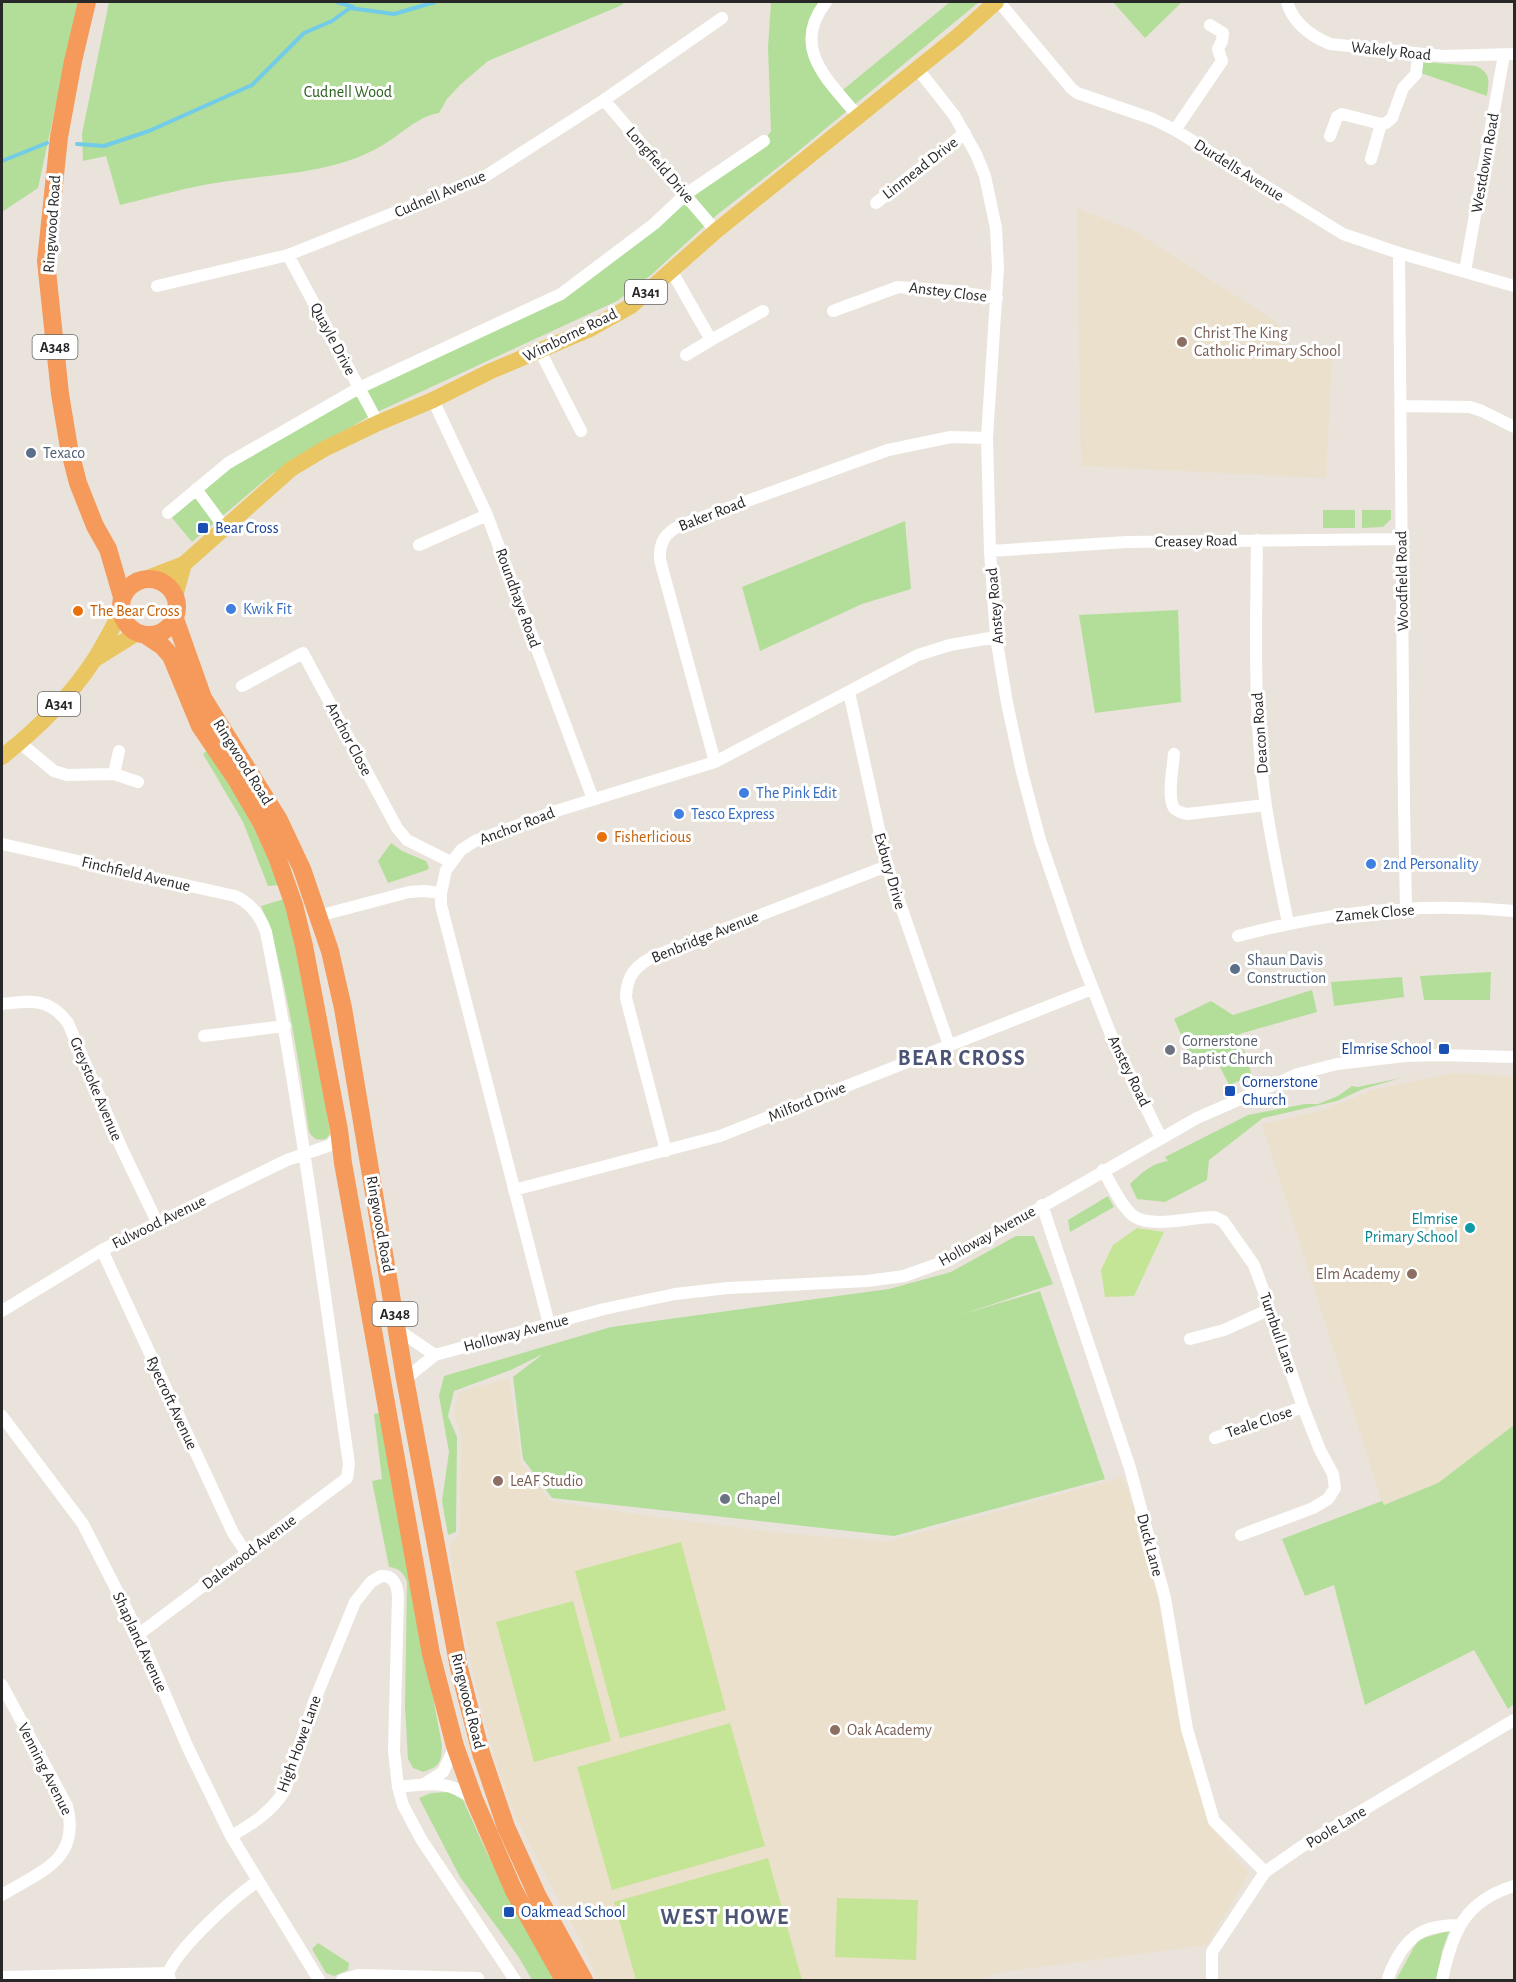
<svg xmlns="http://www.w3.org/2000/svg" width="1516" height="1982" font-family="'Alegreya Sans',sans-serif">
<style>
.education{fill:#ebe0cb}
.green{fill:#b2de9a}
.pitch{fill:#c5e596}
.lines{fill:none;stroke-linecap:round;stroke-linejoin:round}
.stream{stroke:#72cbe7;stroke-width:4}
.minor{stroke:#fff;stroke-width:12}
.major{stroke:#e9c661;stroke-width:16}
.highway{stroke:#f59a5b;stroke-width:18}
.education-dot{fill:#8d6e63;stroke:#fff;stroke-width:2}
.service-dot{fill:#5c6f8a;stroke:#fff;stroke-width:2}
.transit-dot{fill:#1a4fb4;stroke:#fff;stroke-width:2}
.shop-dot{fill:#3f7fe0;stroke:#fff;stroke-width:2}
.food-dot{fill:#e8710a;stroke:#fff;stroke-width:2}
.worship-dot{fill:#6b7280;stroke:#fff;stroke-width:2}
.culture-dot{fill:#0f9aa8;stroke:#fff;stroke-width:2}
.labels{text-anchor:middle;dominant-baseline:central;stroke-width:6;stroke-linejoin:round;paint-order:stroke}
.shield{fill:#fff;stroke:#686868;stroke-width:1.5}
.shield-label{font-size:15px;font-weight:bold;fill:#282828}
.street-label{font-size:16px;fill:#282828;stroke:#fff}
.park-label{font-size:16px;fill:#2d611d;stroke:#fff}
.education-label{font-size:16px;fill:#785e54;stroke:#fff;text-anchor:start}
.service-label{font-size:16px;fill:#4e5e75;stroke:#fff;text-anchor:start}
.transit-label{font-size:16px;fill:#164399;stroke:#fff;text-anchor:start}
.shop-label{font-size:16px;fill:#366cbe;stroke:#fff;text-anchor:start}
.food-label{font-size:16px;fill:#c56008;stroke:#fff;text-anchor:start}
.worship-label{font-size:16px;fill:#5b616d;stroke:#fff;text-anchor:start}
.culture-label{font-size:16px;fill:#0d838f;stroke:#fff;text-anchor:end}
.district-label{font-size:22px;font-weight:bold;letter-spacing:1.5px;fill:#4c5476;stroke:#fff}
</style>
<rect width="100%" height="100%" fill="#eae3db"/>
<path class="education" d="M 1077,208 L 1134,231 L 1275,321 L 1285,334 L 1285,350 L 1332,355 L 1326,478 L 1081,466 Z
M 1453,1073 L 1514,1077 L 1514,1425 L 1438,1483 L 1383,1505 L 1262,1124 L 1321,1111 L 1373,1090 Z
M 509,1378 L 521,1462 L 550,1501 L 641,1515 L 771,1532 L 887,1542 L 1123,1477 L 1135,1510 L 1159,1603 L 1178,1714 L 1208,1823 L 1249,1873 L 1207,1945 L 1001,1972 L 980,1980 L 598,1980 L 581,1941 L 515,1817 L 497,1765 L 481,1707 L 458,1602 L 449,1545 L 460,1533 L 461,1434 L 454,1414 L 459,1392 Z"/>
<path class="green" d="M 2,2 L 78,2 L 38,188 L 2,212 Z
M 109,2 L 624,2 L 622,5 L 488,61 L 460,85 L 447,99 L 439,113 C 414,118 403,134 381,146 C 367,155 346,162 330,166 C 294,175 258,176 222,182 C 188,187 153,197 120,205 L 106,156 L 83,161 L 82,134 Z
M 771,2 L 826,2 L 811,40 L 839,93 L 950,2 L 979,2 L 790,158 L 718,214 L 651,275 L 617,301 L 373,414 L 272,474 L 192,542 L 168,513 L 196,489 L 359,388 L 561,294 L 764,141 L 771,131 L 768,47 Z
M 1113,2 L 1182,2 L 1145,38 Z
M 1423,62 L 1476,66 C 1491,73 1489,81 1487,96 L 1421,73 Z
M 1323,510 L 1355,510 L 1355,528 L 1323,528 Z
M 1362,510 L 1391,510 L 1391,519 L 1383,527 L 1362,528 Z
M 905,521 L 911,589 L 862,604 L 760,651 L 742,587 Z
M 1178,610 L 1181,702 L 1095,713 L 1079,615 Z
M 207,751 C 238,791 260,838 279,885 L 268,886 L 243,822 L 203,754 Z
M 391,843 L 402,851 L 426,861 L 429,868 L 427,870 L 388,883 L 378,861 Z
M 284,899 L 290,918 L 319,1061 L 330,1134 L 326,1139 C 317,1141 314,1139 309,1132 C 302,1082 294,1031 283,981 C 277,955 272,930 261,906 Z
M 1491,972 L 1490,1000 L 1424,1000 L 1420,976 Z
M 1402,977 L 1404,997 L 1334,1006 L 1331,982 Z
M 1312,990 L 1317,1012 L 1239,1034 L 1252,1076 L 1229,1085 L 1216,1059 L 1196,1068 L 1174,1019 L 1211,1001 L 1233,1015 Z
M 1401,1078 L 1363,1089 L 1337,1101 L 1263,1118 L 1209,1160 L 1207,1180 L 1165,1202 L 1137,1199 L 1130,1184 C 1140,1174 1152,1163 1168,1161 L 1165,1157 L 1248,1115 L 1305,1104 L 1318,1104 L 1338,1096 L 1352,1086 L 1358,1087 Z
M 1108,1196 L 1114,1207 L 1070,1232 L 1068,1220 Z
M 1016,1236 L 1034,1236 L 1053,1284 L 960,1315 L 1040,1291 L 1105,1479 L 894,1536 L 552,1498 L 523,1459 L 513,1377 L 543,1354 L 511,1370 L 454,1391 L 448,1416 L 457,1437 L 456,1532 L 448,1535 L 442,1501 L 449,1452 L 439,1396 L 444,1376 L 611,1327 L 889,1289 L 951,1272 Z
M 379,1413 L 442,1745 C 441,1762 441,1766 423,1772 L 413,1768 L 408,1759 L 405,1707 L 407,1582 C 404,1573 399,1568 389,1567 L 372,1481 L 382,1479 L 374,1414 Z
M 1514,1425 L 1514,1704 L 1508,1709 L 1474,1650 L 1365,1705 L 1334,1585 L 1305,1596 L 1282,1539 L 1382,1501 L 1384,1505 L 1438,1483 Z
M 449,1792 L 463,1800 L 487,1853 L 554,1980 L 532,1980 L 518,1956 L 460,1877 L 419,1798 L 431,1793 Z
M 1448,1931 L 1449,1932 L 1442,1951 L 1437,1980 L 1396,1980 L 1414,1947 L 1420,1939 Z
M 318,1943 L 349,1963 L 348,1970 L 334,1976 L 326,1973 L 312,1949 Z"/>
<path class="pitch" d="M 1137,1228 L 1164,1232 L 1134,1296 L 1105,1297 L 1101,1270 L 1113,1245 Z
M 681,1542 L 726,1710 L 620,1738 L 575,1571 Z
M 573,1601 L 611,1741 L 534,1762 L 496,1622 Z
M 730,1723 L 765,1846 L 612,1890 L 577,1767 Z
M 768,1858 L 802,1980 L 636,1980 L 614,1902 Z
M 837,1898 L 918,1900 L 916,1960 L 835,1957 Z"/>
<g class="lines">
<path class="stream" d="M 337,2 L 353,7
M 77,144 L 104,146 L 149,131 L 252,85 L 304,33 L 332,21 L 350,8 L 394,14 L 435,2
M 2,161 L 47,143"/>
<path class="minor" d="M 826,2 C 790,48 828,80 857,115
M 999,2 L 1071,88 L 1077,93 L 1153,119 L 1175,130 L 1343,234 L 1399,253 L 1514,286
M 1287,2 C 1293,23 1311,36 1330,44 L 1443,56 L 1514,54
M 917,68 L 954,115 L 976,154 L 985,176 L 996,228 L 998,268 L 987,438 L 990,551 L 996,637 L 1007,703 L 1022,772 L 1040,840 L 1078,951 L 1113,1040 L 1161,1138
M 604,100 L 716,231
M 1175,130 L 1222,61 L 1218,49 L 1222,41 L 1223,33 L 1210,25
M 1330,136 L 1337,117 L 1342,114 L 1381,124
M 1371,159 L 1381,124 L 1386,123 L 1392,118 L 1403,88 L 1416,74 L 1418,55
M 876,203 L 965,133
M 1399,253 L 1404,805 L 1406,910
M 288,255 L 378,423
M 671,270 L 711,340 L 686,355
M 1465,271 L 1504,55
M 157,286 L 288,255 L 484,177 L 604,100 L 722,18
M 833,311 L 898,287 L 952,291 L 997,298
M 711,340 L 763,311
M 540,351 L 581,431
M 433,400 L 487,515 L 593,799
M 1400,406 L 1470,407 L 1482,411 L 1514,427
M 196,489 L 224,527
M 168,513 L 228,463 L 359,388 L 561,294 L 654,224 L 686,194 L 764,141
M 1257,540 C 1256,629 1253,718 1266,806 C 1272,845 1280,884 1288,923
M 419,545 L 487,515
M 990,551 L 1126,542 L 1402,539
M 242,686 L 303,653 L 397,828 L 407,840 L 451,862
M 849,692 L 887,866 L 949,1045
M 20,743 L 54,771 L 67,775 L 114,774 L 138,782
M 1174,754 C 1173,766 1167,798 1174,808 C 1177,812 1183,813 1187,814 L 1266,805
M 715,762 L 660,560 C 659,542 665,533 681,525 L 888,450 L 951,437 L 987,438
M 114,774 L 119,751
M 2,844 L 235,896 C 251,903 260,915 266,932 C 301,1108 323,1286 349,1464 L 347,1478 L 139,1634
M 318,916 L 409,892 L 424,891 L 441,893
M 1238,936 C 1327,912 1422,902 1514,911
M 2,1004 C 31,1001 49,997 68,1023 L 122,1149 L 157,1222
M 204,1036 L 285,1026
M 666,1151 L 626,998 C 626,975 637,964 657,955 L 887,866
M 1103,1170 C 1110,1182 1123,1210 1135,1217 C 1154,1228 1192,1217 1214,1217 L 1223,1221 L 1254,1265 L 1265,1295 L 1268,1310 L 1273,1320 L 1303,1407 L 1320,1450 L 1333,1474 L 1335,1488 L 1328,1499 L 1313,1508 L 1241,1535
M 514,1190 L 720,1136 L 1092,989
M 1042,1205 L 1130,1468 L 1165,1598 L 1187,1729 L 1214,1821 L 1265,1872
M 102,1250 L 233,1533 L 247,1554
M 2,1311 L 102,1250 L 287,1160 L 331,1145 L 336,1138 L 338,1131
M 549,1324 L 441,905 L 441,893 L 446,870 L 461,850 L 475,841 L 556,811 L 715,762 L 918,655 L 950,645 L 996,637
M 398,1330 L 435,1355 L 405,1379
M 1190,1339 L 1224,1330 L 1268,1310
M 435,1355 L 604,1309 L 675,1294 L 728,1288 L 867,1281 L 904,1276 L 949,1260 L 1197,1118 L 1298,1074 L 1337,1064 L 1405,1056 L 1439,1055 L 1514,1057
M 2,1416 L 83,1524 L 139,1634 L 189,1750 L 231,1836 L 319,1980
M 1215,1438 L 1303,1407
M 2,1685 L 67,1806 C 81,1860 41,1871 2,1895
M 424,1784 L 443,1772 L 455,1746
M 398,1787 C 428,1784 448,1779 473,1799
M 231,1836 C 253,1824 272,1811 285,1790 L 314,1702 L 355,1602 L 371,1582 L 381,1576 C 394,1575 397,1585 398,1596 L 394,1751 L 398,1787 L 403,1805 L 421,1839 L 515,1980
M 2,1977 L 168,1973
M 170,1980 L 168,1973 C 180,1946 233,1898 258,1881
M 342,1980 L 358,1975 L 478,1978
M 1212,1980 L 1212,1952 L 1265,1872 L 1301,1847 L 1514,1720
M 1388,1980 C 1389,1972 1393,1966 1397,1958 C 1412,1931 1430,1925 1460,1925
M 1442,1980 C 1452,1933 1464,1901 1514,1886"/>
<path class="major" d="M 145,579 L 184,564 L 291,469 L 326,448 L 378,423 L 433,400 L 491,371 L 588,330 L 631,306 L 716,231 L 958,36 L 996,2
M 175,596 L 184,564
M 97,658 L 137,633
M 2,757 C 36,730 70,697 94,660 C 104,645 112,628 121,612"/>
<path class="highway" d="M 87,2 L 73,61 L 59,137 L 46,261 L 60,394 L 69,448 L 78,483 L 95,526 L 108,549 L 122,597
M121 607a28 28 0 1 1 56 0a28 28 0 1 1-56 0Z
M 175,619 L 203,698 L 279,820 L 302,869 L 330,951 L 343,1008 L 405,1379 L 459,1668 L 481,1753 L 506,1827 L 537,1895 L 584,1980
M 147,636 L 162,646 L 171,656 L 200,726 L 236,779 L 261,822 L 277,857 L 294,905 L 304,946 L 339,1130 L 343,1163 L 431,1654 L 455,1746 L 474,1799 L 514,1891 L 564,1980"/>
</g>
<g class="education-dot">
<circle cx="1182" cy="342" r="6"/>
<circle cx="1412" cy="1274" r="6"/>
<circle cx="498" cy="1481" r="6"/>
<circle cx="835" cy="1730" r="6"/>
</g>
<g class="service-dot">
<circle cx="31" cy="453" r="6"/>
<circle cx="1235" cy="969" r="6"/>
</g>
<g class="transit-dot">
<rect x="197" y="522" width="12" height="12" rx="3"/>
<rect x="1438" y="1043" width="12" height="12" rx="3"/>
<rect x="1224" y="1085" width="12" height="12" rx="3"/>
<rect x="503" y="1906" width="12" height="12" rx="3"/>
</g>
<g class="shop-dot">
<circle cx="231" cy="609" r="6"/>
<circle cx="744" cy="793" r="6"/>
<circle cx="679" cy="814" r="6"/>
<circle cx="1371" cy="864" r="6"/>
</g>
<g class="food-dot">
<circle cx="78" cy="611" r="6"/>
<circle cx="602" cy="837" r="6"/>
</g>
<g class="worship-dot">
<circle cx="1170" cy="1050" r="6"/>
<circle cx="725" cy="1499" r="6"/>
</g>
<circle class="culture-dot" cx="1470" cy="1228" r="6"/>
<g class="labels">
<g class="shield">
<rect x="625" y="280" width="42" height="24" rx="4.5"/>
<rect x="32.5" y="335" width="45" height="24" rx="4.5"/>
<rect x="38" y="692" width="42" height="24" rx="4.5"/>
<rect x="372.5" y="1302" width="45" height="24" rx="4.5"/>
</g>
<g class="shield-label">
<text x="646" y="292">A341</text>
<text x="55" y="347">A348</text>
<text x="59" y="704">A341</text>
<text x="395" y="1314">A348</text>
</g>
<g class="street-label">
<text transform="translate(1391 51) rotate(6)">Wakely Road</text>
<text transform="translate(1485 163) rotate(-80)">Westdown Road</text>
<text transform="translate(660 165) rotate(49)">Longfield Drive</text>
<text transform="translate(920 168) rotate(-38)">Linmead Drive</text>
<text transform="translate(1239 170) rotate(32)">Durdells Avenue</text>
<text transform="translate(440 194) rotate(-23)">Cudnell Avenue</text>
<text transform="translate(52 224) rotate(-86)">Ringwood Road</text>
<text transform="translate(948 292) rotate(7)">Anstey Close</text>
<text transform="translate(570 335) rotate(-26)">Wimborne Road</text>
<text transform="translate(333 339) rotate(62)">Quayle Drive</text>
<text transform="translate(712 514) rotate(-21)">Baker Road</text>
<text transform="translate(1196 541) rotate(-1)">Creasey Road</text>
<text transform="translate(1402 581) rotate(-91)">Woodfield Road</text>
<text transform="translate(518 598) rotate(70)">Roundhaye Road</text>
<text transform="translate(995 606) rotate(-95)">Anstey Road</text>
<text transform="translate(1260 733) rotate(-94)">Deacon Road</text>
<text transform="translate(349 739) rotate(62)">Anchor Close</text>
<text transform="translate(243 762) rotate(58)">Ringwood Road</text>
<text transform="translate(517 826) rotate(-21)">Anchor Road</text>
<text transform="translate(890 871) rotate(74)">Exbury Drive</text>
<text transform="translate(136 874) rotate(13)">Finchfield Avenue</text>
<text transform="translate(1375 913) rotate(-5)">Zamek Close</text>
<text transform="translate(705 937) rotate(-22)">Benbridge Avenue</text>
<text transform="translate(1129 1071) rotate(64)">Anstey Road</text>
<text transform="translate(96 1089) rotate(67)">Greystoke Avenue</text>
<text transform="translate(807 1102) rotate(-22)">Milford Drive</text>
<text transform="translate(159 1222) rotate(-26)">Fulwood Avenue</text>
<text transform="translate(380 1224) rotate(80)">Ringwood Road</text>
<text transform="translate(987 1236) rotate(-29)">Holloway Avenue</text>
<text transform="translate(516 1333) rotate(-15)">Holloway Avenue</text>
<text transform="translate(1278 1333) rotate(71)">Turnbull Lane</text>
<text transform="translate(172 1403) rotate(65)">Ryecroft Avenue</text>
<text transform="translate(1259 1422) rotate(-19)">Teale Close</text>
<text transform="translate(1150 1545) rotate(75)">Duck Lane</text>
<text transform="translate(249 1552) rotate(-37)">Dalewood Avenue</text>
<text transform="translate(140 1642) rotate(65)">Shapland Avenue</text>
<text transform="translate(468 1701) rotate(76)">Ringwood Road</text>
<text transform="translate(299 1744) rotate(-70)">High Howe Lane</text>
<text transform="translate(45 1769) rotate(63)">Venning Avenue</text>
<text transform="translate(1336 1827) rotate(-31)">Poole Lane</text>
</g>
<g class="park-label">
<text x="348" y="92">Cudnell Wood</text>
</g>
<g class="education-label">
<text x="1194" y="333">Christ The King<tspan x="1194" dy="18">Catholic Primary School</tspan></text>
<text x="1400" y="1274" text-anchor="end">Elm Academy</text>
<text x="510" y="1481">LeAF Studio</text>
<text x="847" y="1730">Oak Academy</text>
</g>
<g class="service-label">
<text x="43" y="453">Texaco</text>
<text x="1247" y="960">Shaun Davis<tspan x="1247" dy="18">Construction</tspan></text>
</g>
<g class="transit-label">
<text x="215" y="528">Bear Cross</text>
<text x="1432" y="1049" text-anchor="end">Elmrise School</text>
<text x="1242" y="1082">Cornerstone<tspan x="1242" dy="18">Church</tspan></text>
<text x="521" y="1912">Oakmead School</text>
</g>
<g class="shop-label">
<text x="243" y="609">Kwik Fit</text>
<text x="756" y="793">The Pink Edit</text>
<text x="691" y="814">Tesco Express</text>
<text x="1383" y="864">2nd Personality</text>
</g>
<g class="food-label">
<text x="90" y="611">The Bear Cross</text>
<text x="614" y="837">Fisherlicious</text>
</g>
<g class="worship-label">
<text x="1182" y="1041">Cornerstone<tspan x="1182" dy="18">Baptist Church</tspan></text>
<text x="737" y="1499">Chapel</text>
</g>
<g class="culture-label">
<text x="1458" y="1219">Elmrise<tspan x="1458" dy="18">Primary School</tspan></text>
</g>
<g class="district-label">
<text x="962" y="1058">BEAR CROSS</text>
<text x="725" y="1917">WEST HOWE</text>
</g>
</g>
<rect width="1516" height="1982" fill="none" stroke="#282828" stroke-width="6"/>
</svg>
